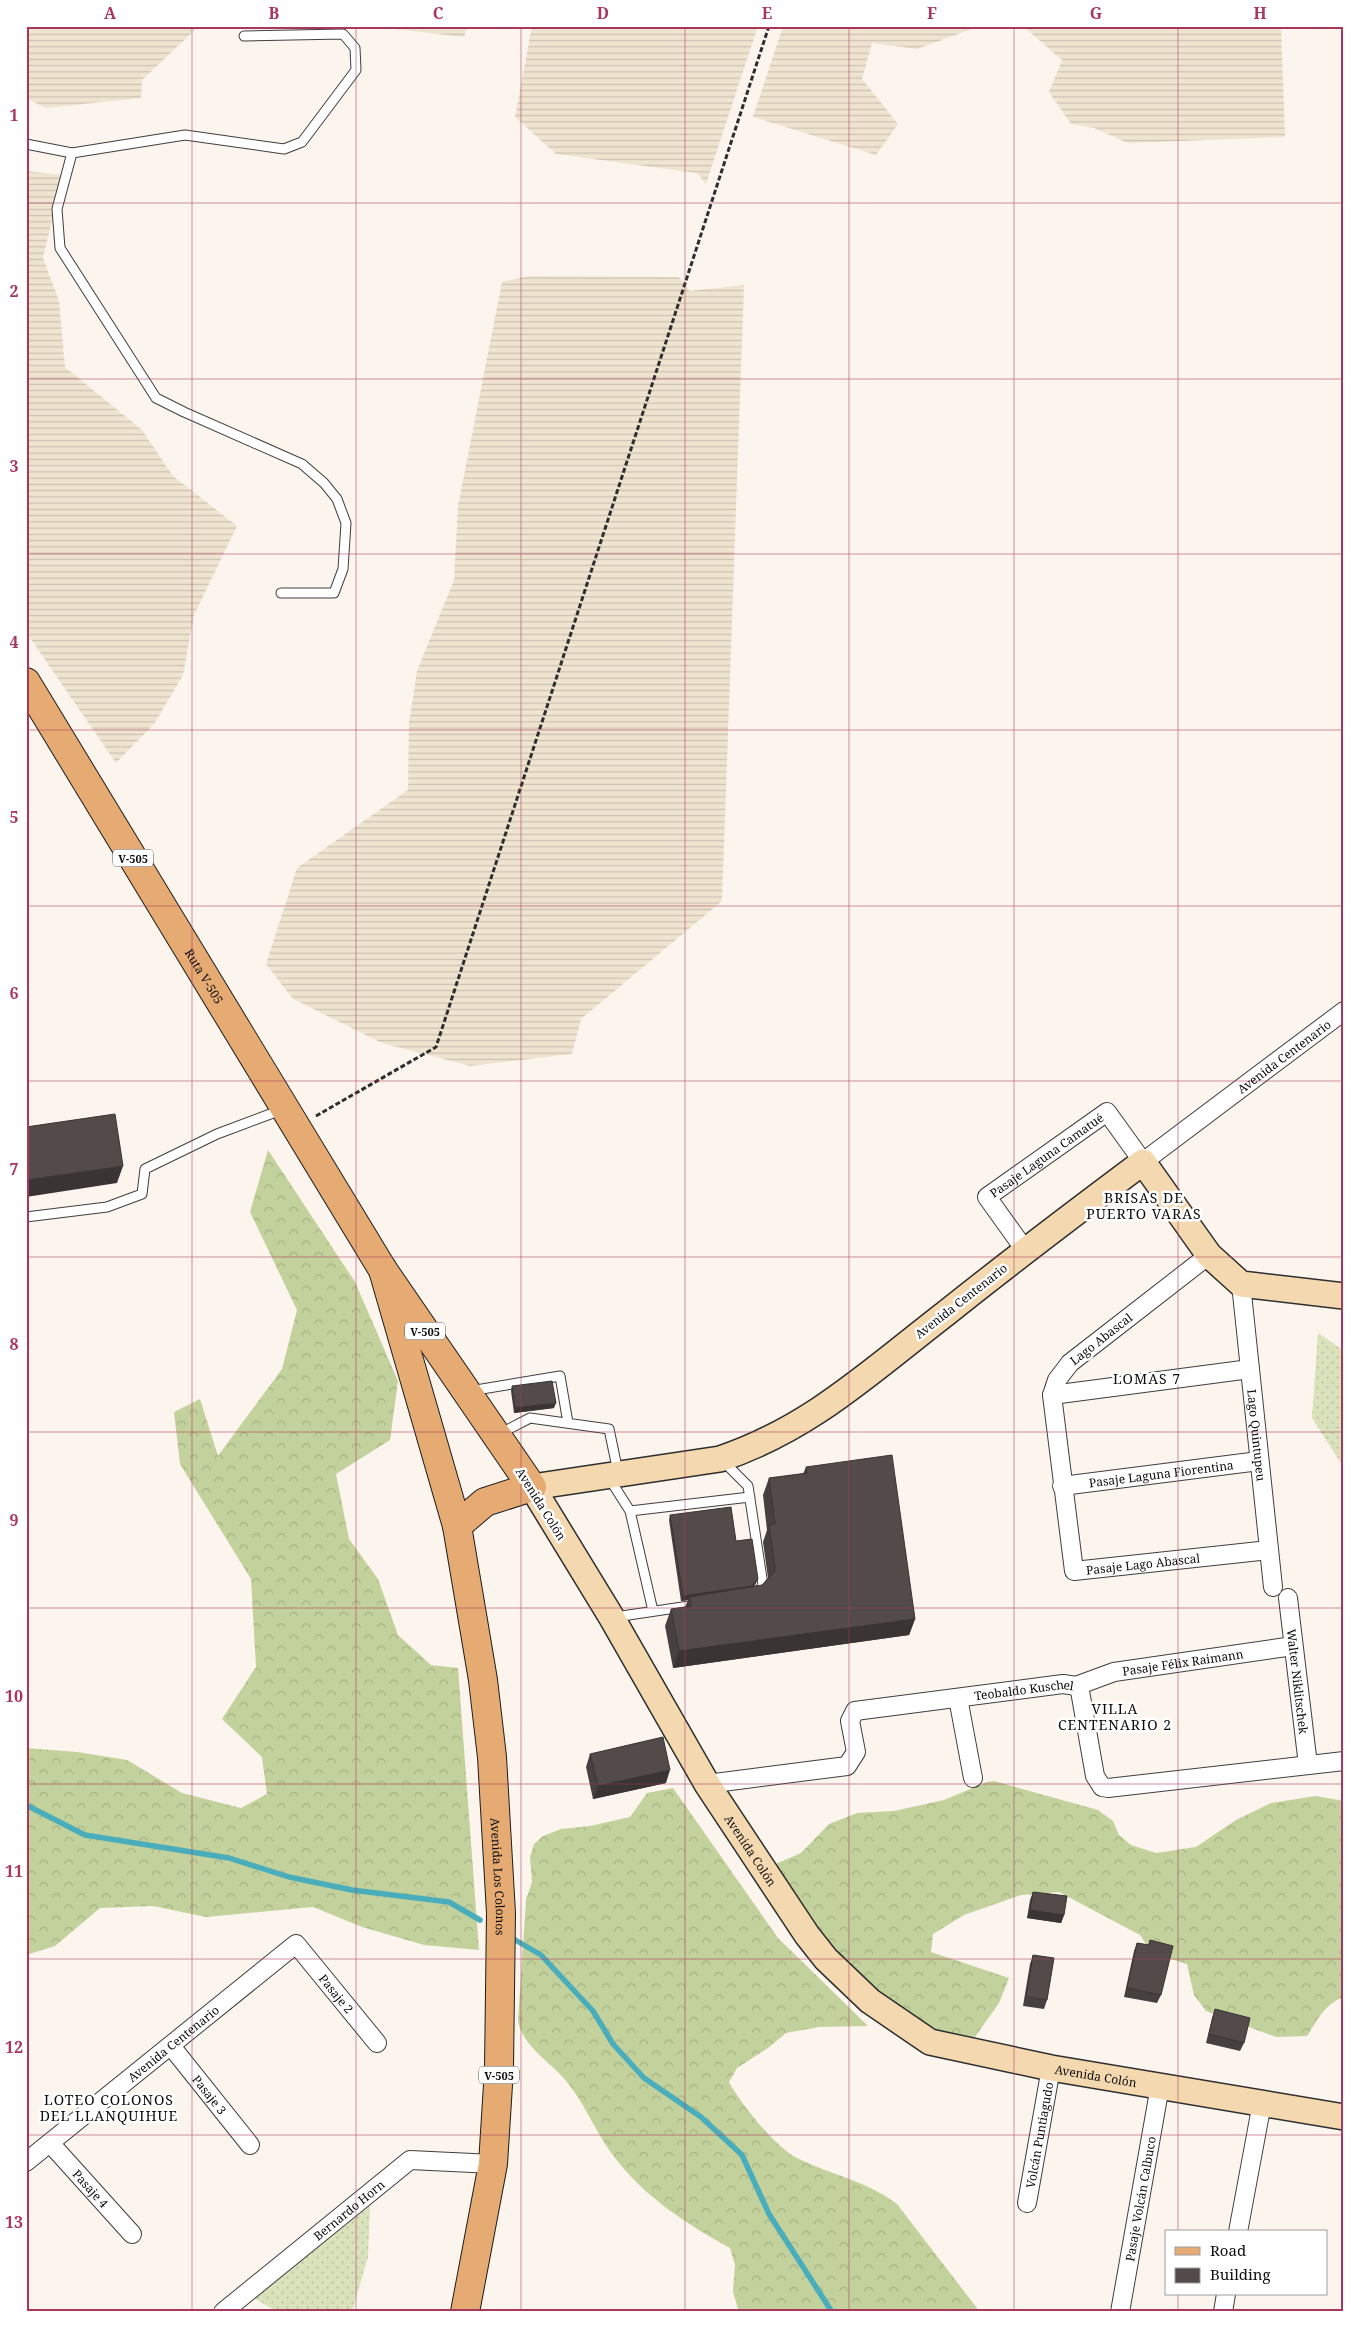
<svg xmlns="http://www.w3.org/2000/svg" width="1370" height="2338" font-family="'Noto Serif',serif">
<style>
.farmland{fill:url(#farmland-rules)}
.grass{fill:url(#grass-dots)}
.forest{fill:url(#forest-crowns)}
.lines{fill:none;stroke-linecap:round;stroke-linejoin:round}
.stream{stroke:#49adbb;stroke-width:5.5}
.lane-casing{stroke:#3f3f3f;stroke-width:11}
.street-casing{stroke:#3f3f3f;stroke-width:20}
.secondary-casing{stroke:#2e2e2e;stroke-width:28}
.primary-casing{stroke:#1d1d1d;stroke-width:30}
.path{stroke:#2e2e2e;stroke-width:3;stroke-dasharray:5 2.5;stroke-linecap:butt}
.lane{stroke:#fff;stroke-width:9}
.street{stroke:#fff;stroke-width:18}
.secondary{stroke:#f4d9b0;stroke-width:25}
.primary{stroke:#e6aa73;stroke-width:28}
.wall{fill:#474040}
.shaded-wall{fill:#3a3434}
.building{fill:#534a4a;stroke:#3a3434}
.grid{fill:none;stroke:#a9375c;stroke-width:1;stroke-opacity:0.55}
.labels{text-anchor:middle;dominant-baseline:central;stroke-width:5;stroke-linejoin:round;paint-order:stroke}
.shield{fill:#fff;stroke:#555;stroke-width:1}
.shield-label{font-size:11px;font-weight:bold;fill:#0c0c0c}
.street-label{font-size:12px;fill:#0c0c0c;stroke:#fff}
.neighbourhood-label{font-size:14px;letter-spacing:1px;fill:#0c0c0c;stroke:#fff}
.neatline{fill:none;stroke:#a9375c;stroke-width:2}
.grid-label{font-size:16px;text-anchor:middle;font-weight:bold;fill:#a9375c}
</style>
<defs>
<pattern id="farmland-rules" width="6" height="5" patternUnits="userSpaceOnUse" patternTransform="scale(1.25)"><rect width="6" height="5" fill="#efe4d0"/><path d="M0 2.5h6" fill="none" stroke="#ccc2b1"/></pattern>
<pattern id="grass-dots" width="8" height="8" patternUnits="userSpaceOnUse" patternTransform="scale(1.25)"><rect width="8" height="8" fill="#dae2bb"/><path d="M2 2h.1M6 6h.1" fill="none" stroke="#bac1a0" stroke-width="1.8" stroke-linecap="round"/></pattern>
<pattern id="forest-crowns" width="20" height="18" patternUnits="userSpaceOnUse" patternTransform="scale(1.25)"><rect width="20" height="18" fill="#c3d19c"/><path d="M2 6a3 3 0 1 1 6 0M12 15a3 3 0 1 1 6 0" fill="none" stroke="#a6b285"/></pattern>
</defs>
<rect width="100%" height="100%" fill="#fcf5ed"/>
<path class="farmland" d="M 26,26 L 199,26 L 142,80 L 141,98 L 46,108 L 26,98 Z
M 369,26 L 468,26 L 464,37 Z
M 532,26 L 758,26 L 706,184 L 697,173 L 556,154 L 515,117 Z
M 783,26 L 980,26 L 917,49 L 872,43 L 862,79 L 898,124 L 876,155 L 753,117 Z
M 1023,26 L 1281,26 L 1285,137 L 1128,143 L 1094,128 L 1071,124 L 1049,92 L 1062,60 Z
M 26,171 L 63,175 L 43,258 L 59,301 L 65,367 L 142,430 L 173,476 L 237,526 L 194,615 L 183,675 L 154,724 L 116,763 L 26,632 Z
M 529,276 L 679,277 L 690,291 L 744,285 L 722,901 L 581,1019 L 572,1054 L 470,1066 L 382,1043 L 293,999 L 266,964 L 297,868 L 408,790 L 409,723 L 417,671 L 454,580 L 458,506 L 502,282 Z"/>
<path class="grass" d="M 1318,1333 L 1344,1351 L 1344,1468 L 1312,1418 Z
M 370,2206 L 368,2257 L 352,2312 L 277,2312 L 254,2298 Z"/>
<path class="forest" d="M 268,1150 L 355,1282 L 398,1381 L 390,1440 L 336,1474 L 349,1539 L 378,1579 L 398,1635 L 431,1665 L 458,1668 L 479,1950 L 424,1945 L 362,1927 L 313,1907 L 206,1917 L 153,1906 L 100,1908 L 55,1946 L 26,1955 L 26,1748 L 77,1752 L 127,1760 L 182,1793 L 241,1808 L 267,1794 L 262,1757 L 222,1719 L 256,1667 L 251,1579 L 180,1464 L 174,1412 L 200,1399 L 218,1456 L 282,1369 L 297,1310 L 250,1212 Z
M 994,1781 L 1098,1810 L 1113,1821 L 1119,1835 L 1131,1845 L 1156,1853 L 1196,1847 L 1236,1820 L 1271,1803 L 1316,1796 L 1344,1801 L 1344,1997 C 1325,2003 1317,2021 1307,2036 L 1276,2037 L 1206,2011 L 1194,1995 L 1187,1964 L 1152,1953 L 1140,1935 L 1059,1892 L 1021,1895 L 964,1915 L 933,1934 L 931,1952 L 1009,1978 L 999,2003 L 975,2037 L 905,2031 L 798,1921 L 771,1866 L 801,1853 L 829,1824 L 857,1813 L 894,1811 L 944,1800 L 987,1782 Z
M 673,1788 L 778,1938 L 868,2026 L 819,2027 L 786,2033 L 768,2048 L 737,2068 L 729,2082 C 740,2103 776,2148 797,2158 C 831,2175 867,2181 897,2204 L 980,2312 L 739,2312 L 733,2292 L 735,2265 L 730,2248 C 685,2223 643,2196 612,2154 C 595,2131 585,2104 567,2082 C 551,2062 523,2047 518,2021 L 526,1900 L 532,1882 L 530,1857 L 534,1844 L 543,1836 L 561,1829 L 590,1826 L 630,1817 L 647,1793 Z"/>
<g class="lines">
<path class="stream" d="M 26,1805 L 85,1835 L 229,1858 L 289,1877 L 352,1890 L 449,1902 L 480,1920
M 512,1938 L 541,1955 L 593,2011 L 613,2044 L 644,2078 L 701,2117 L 742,2155 L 769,2214 L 832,2312"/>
<defs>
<path id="lane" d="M 26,144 L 72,153 L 185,135 L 284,149 L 302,142 L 356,70 L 355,48 L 343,34 L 244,36
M 72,153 L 57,209 L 60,248 L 156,398 L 184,412 L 302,464 L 324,483 L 337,499 L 346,523 L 343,569 L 334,593 L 281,593
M 26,1217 L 107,1207 L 142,1194 L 145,1169 L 217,1134 L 281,1110
M 470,1391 L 560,1376 L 568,1423
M 499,1434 L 530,1418 L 609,1429 L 618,1472
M 722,1460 L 748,1486 L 763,1585 L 757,1593
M 609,1478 L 630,1511 L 653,1611
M 630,1511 L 750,1497
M 615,1617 L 696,1605"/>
<g id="street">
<path id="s1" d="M 1025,1250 L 987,1197 L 1107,1112 L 1143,1162 L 1344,1011"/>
<path id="s2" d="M 1209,1255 L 1070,1363 L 1057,1380 L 1052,1395 L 1074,1571 L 1269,1550"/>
<path id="s3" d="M 1241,1284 L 1273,1587"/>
<path d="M 1052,1395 L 1250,1369"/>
<path id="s4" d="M 1062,1486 L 1259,1461"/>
<path id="s5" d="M 1288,1598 L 1308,1765"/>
<path id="s6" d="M 1076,1686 L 1114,1672 L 1293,1646"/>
<path d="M 958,1698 L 973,1778"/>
<path id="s7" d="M 707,1784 L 847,1766 L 856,1752 L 850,1721 L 855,1711 L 1063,1684 L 1076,1686 L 1080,1691 L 1095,1776 L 1102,1787 L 1108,1788 L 1344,1761"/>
<path id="s8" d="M 171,2046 L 250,2145"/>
<path id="s9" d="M 50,2143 L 132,2234"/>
<path id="s10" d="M 26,2162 L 296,1944 L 377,2043"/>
<path id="s11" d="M 1027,2203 L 1051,2068"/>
<path d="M 1238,2232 L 1262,2103"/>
<path id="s12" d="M 223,2312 L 410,2160 L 493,2164"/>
<path id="s13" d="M 1120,2312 L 1160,2086"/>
<path d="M 1223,2312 L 1226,2294"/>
</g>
<g id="secondary">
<path id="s14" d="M 1344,1296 L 1241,1284 L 1209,1255 L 1143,1162 C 1076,1212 1010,1262 945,1314 C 871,1371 810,1429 720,1459 L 532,1487 L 612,1618 L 707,1784 L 807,1935 L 826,1959 L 870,2001 L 930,2042 L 1051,2068 L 1344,2117"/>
</g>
<g id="primary">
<path id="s15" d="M 26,682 L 383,1270 L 532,1487 L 485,1502 L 457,1526"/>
<path id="s16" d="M 383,1270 L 457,1526 L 483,1680 L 492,1757 L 501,1913 L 499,2069 L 493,2164 L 465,2312"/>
</g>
</defs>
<use href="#lane" class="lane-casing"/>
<use href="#street" class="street-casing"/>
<use href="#secondary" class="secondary-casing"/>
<use href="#primary" class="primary-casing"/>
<path class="path" d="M 316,1116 L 436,1047 L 769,26"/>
<use href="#lane" class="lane"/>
<use href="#street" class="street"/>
<use href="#secondary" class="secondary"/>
<use href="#primary" class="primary"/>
</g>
<path class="wall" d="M 512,1386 L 554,1408 L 514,1413 L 511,1391 Z
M 806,1467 L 915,1619 L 909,1635 L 673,1668 L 665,1626 L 671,1609 L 685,1607 L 688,1600 L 681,1601 L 669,1520 L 670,1515 L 736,1541 L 756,1583 L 754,1587 L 762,1585 L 768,1578 L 763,1542 L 767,1530 L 763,1495 L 769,1478 L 803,1474 Z
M 590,1754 L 666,1783 L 593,1799 L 586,1767 Z
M 1033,1892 L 1064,1915 L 1061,1923 L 1027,1918 L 1030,1900 Z
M 1150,1940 L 1161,1995 L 1157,2003 L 1124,1997 L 1134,1951 L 1137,1943 L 1148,1945 Z
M 1033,1955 L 1047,2000 L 1044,2009 L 1023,2006 L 1030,1964 Z
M 1215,2009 L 1244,2043 L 1240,2051 L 1206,2043 L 1212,2018 Z"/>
<path class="shaded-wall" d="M 123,1166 L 117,1183 L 26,1197 L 26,1180 Z
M 556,1403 L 554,1408 L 514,1413 L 515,1408 Z
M 758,1579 L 756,1583 L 751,1590 L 689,1597 L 688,1600 L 681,1601 L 683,1596 Z
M 915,1619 L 909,1635 L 673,1668 L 679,1651 Z
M 670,1770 L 666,1783 L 593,1799 L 598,1786 Z
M 1030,1910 L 1064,1915 L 1061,1923 L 1027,1918 Z"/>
<path class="building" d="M 115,1114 L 123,1166 L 26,1180 L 26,1127 Z
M 552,1381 L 556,1403 L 515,1408 L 512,1386 Z
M 892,1455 L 915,1619 L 679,1651 L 671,1609 L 691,1606 L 689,1597 L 762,1585 L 774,1572 L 775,1568 L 769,1525 L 775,1524 L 769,1478 L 807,1473 L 806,1467 Z
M 731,1507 L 736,1541 L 752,1539 L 758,1579 L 752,1586 L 683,1596 L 670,1515 Z
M 663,1737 L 670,1770 L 598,1786 L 590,1754 Z
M 1033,1892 L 1067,1896 L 1064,1915 L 1030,1910 Z
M 1150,1940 L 1173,1946 L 1161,1995 L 1127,1988 L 1137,1943 L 1149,1945 Z
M 1033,1955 L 1054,1958 L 1047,2000 L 1026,1997 Z
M 1215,2009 L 1250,2018 L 1244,2043 L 1209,2034 Z"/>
<path class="grid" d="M 192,26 L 192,2312M 356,26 L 356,2312M 521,26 L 521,2312M 685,26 L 685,2312M 849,26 L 849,2312M 1014,26 L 1014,2312M 1178,26 L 1178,2232M 26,203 L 1344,203M 26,379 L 1344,379M 26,554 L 1344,554M 26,730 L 1344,730M 26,906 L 1344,906M 26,1081 L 1344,1081M 26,1257 L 1344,1257M 26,1432 L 1344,1432M 26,1608 L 1344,1608M 26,1784 L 1344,1784M 26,1959 L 1344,1959M 26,2135 L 1344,2135M 1178,2294 L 1178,2312"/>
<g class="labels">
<g class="shield">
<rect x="113" y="849.5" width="40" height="17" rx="4"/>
<rect x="405" y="1322.5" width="40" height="17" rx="4"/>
<rect x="479" y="2066.5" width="40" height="17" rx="4"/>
</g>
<g class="shield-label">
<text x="133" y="858">V-505</text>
<text x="425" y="1331">V-505</text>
<text x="499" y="2075">V-505</text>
</g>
<g class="street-label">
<text stroke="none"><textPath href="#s15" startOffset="344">Ruta V-505</textPath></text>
<text stroke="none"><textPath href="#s1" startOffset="450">Avenida Centenario</textPath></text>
<text stroke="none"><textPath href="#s1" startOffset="138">Pasaje Laguna Camatué</textPath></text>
<text transform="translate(961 1301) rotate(-38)">Avenida Centenario</text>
<text transform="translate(1101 1339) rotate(-38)">Lago Abascal</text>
<text stroke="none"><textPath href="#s3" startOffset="152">Lago Quintupeu</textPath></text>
<text stroke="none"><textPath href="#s4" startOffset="100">Pasaje Laguna Fiorentina</textPath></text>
<text transform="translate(541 1504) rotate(58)">Avenida Colón</text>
<text stroke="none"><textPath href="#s2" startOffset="460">Pasaje Lago Abascal</textPath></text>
<text stroke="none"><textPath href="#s6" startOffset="110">Pasaje Félix Raimann</textPath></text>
<text stroke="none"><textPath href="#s5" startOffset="84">Walter Niklitschek</textPath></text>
<text stroke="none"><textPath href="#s7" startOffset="371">Teobaldo Kuschel</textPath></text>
<text stroke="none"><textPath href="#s14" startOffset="1394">Avenida Colón</textPath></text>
<text stroke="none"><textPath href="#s16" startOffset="620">Avenida Los Colonos</textPath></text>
<text stroke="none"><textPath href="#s10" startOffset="411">Pasaje 2</textPath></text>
<text stroke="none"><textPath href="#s10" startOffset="189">Avenida Centenario</textPath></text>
<text stroke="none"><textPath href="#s14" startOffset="1829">Avenida Colón</textPath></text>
<text stroke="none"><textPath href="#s8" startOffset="62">Pasaje 3</textPath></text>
<text stroke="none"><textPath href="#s11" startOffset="69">Volcán Puntiagudo</textPath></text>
<text stroke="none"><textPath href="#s9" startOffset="61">Pasaje 4</textPath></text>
<text stroke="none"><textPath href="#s13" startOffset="115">Pasaje Volcán Calbuco</textPath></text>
<text stroke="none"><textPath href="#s12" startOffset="162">Bernardo Horn</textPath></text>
</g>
<g class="neighbourhood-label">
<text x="1144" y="1197">BRISAS DE<tspan x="1144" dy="16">PUERTO VARAS</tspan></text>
<text x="1147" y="1378">LOMAS 7</text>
<text x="1115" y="1708">VILLA<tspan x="1115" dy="16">CENTENARIO 2</tspan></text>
<text x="109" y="2099">LOTEO COLONOS<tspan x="109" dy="16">DEL LLANQUIHUE</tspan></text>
</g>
</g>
<rect width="1370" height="2338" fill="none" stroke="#ffffff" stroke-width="55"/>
<rect x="1165" y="2230" width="162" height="65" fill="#ffffff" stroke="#9e9e9e"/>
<rect x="1175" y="2247" width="25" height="8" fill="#e6aa73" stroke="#9e9e9e"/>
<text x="1210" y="2256" font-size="15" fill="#0c0c0c">Road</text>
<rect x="1175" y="2268" width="25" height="15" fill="#534a4a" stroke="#9e9e9e"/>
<text x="1210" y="2280" font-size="15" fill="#0c0c0c">Building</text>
<rect x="28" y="28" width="1314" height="2282" class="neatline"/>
<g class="grid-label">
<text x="110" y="19">A</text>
<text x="274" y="19">B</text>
<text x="438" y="19">C</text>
<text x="603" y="19">D</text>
<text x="767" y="19">E</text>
<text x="932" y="19">F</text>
<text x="1096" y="19">G</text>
<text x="1260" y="19">H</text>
<text x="14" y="121">1</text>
<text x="14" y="297">2</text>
<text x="14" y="472">3</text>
<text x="14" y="648">4</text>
<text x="14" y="823">5</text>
<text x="14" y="999">6</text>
<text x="14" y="1175">7</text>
<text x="14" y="1350">8</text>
<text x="14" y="1526">9</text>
<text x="14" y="1702">10</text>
<text x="14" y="1877">11</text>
<text x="14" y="2053">12</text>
<text x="14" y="2228">13</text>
</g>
</svg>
